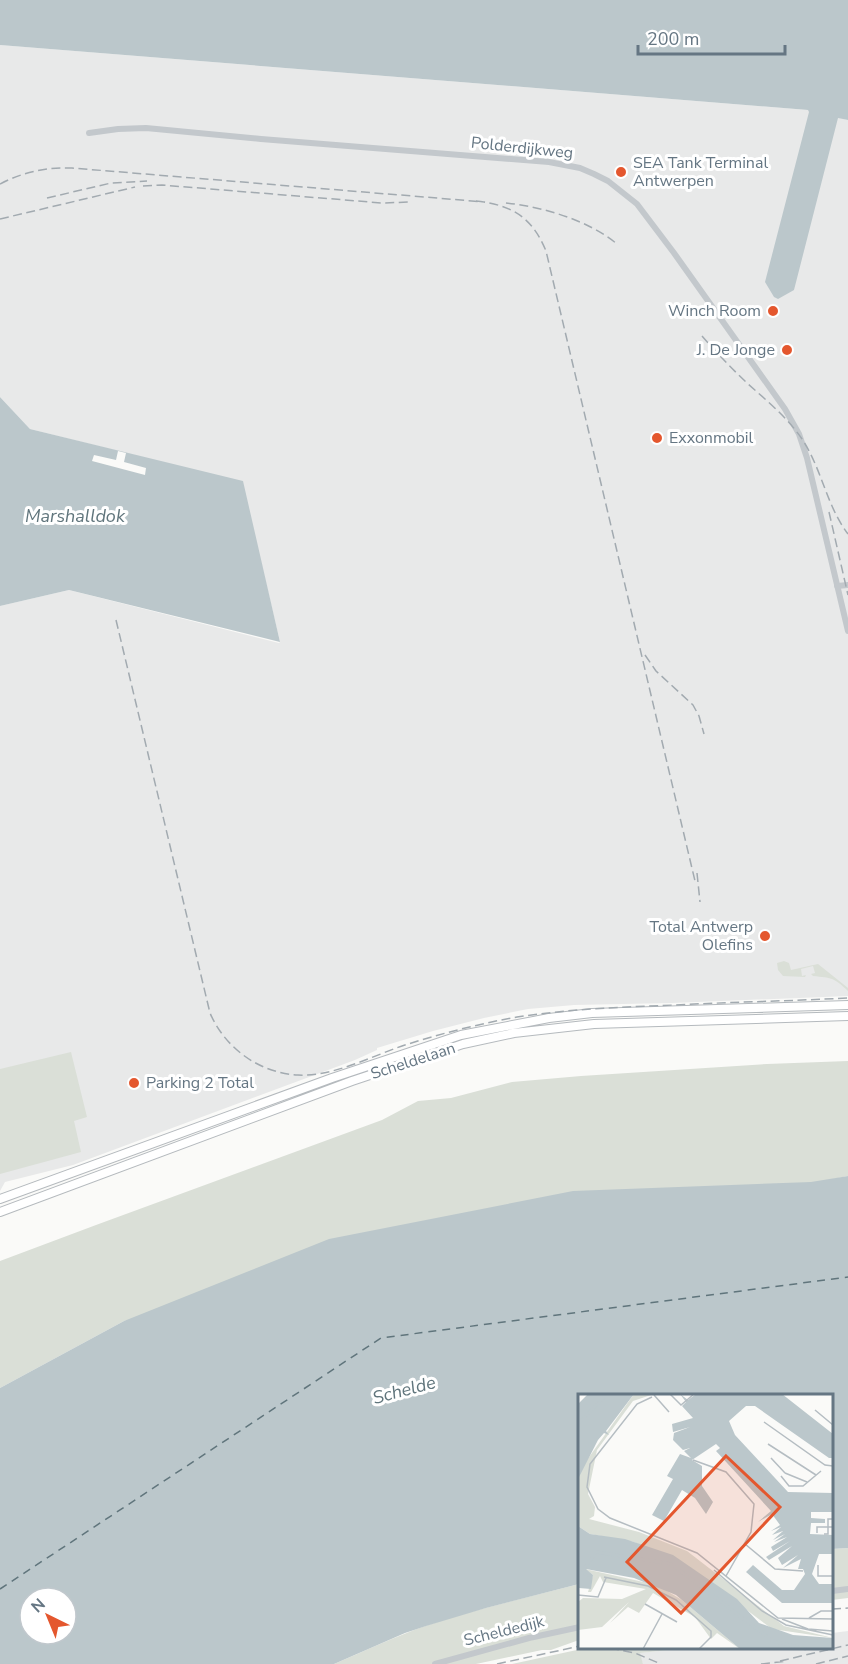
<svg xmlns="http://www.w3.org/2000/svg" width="848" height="1664" font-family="'Nunito Sans',sans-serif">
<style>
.built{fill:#e8e9e9}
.green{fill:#dadfd7}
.water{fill:#bbc7cb;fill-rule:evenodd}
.pier{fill:#fafaf8}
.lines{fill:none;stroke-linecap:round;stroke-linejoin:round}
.ferry{stroke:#60757c;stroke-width:1.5;stroke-dasharray:8 6;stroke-linecap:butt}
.major-casing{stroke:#b5babe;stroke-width:10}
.minor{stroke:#c3c8cc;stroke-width:6}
.major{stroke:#fff;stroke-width:8}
.rail{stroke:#a2aab0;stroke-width:1.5;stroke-dasharray:9 4.5;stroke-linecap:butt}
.poi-dot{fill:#e4572e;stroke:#fff;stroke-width:2}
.labels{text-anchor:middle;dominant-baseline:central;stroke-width:6;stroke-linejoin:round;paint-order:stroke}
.street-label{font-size:16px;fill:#657683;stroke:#fff}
.poi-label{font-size:16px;fill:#657683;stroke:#fff;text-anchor:start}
.water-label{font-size:18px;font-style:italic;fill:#60757c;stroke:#fff}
.inset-river{fill:none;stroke:#bbc7cb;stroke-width:3}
.inset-road{fill:none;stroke:#b5bdc2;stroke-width:1.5}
.view{fill:#e4572e;fill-opacity:0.15;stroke:#e4572e;stroke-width:3}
.inset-edge{fill:none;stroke:#657683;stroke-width:3}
</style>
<rect width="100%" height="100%" fill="#fafaf8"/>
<path class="built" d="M 0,45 L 808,110 L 848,120 L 848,996 L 672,1003 L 574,1005 L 528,1009 L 484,1018 L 433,1031 L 377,1048 L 377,1050 L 355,1060 L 73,1165 L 5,1182 L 0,1191 L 0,606 L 69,590 L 279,643 L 280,642 L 242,482 L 30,429 L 0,397 Z
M 848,1631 L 848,1664 L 643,1664 L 639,1653 L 688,1648 L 832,1648 L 832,1633 Z"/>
<path class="green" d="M 784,961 L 789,963 L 791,970 L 818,964 L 848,988 L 848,991 C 833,977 832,978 813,976 L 811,974 L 815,973 L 813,966 L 801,969 L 802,976 L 806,975 L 805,977 L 783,976 L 778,970 L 777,963 Z
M 71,1052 L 87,1117 L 74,1121 L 81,1152 L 0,1174 L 0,1069 Z
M 848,1061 L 848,1176 L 124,1321 L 0,1388 L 0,1261 L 96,1225 L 382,1120 L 418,1101 L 451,1098 L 512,1082 L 581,1076 L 767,1064 Z
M 848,1548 L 848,1598 L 832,1600 L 832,1549 Z
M 579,1584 L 579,1640 L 551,1650 L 542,1650 L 476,1664 L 334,1664 C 365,1651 396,1636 428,1625 C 477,1609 529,1597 579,1584 Z
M 586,1648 L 688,1648 L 640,1653 L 643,1664 L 512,1664 Z"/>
<path class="water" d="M 0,0 L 848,0 L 848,120 L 838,118 L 794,290 L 778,299 L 774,297 L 765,282 L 809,112 L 808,110 L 0,45 Z
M 0,397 L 30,429 L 243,481 L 280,642 L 69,590 L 0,606 Z
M 848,1176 L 848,1548 L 832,1549 L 832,1396 L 580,1396 L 579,1584 L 486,1608 L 426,1626 L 405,1633 L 334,1664 L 0,1664 L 0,1388 L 124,1321 L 329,1239 L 573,1191 L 811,1182 ZM 30,1598 L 66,1598 L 66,1634 L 30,1634 Z"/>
<path class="pier" d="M 118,451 L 126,453 L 124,462 L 146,468 L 145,475 L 92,461 L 94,455 L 116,460 Z"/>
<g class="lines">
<path class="ferry" d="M 0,1589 L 381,1338 L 848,1277"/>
<defs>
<path id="major" d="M 0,1199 L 332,1078 L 461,1035 L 549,1018 L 592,1013 L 848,1005
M 0,1212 L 352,1081 L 463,1044 L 514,1033 L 594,1024 L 848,1016"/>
</defs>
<use href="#major" class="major-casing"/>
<path class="minor" d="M 89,133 L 118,129 L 146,128 L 261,139 L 549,162 L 580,168 L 594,174 L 608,181 L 637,204 L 674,253 L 785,409 L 799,434 L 807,458 L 848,631
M 837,586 L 848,585
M 832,1591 L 848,1589
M 435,1664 L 529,1638 L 580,1627"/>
<use href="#major" class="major"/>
<path class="rail" d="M 0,184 C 23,172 47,167 72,168 L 485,202
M 143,186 L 162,185 L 382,203 L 411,202
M 47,198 L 111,183 L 147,181
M 476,201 C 512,205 532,217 546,251 L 695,881
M 506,203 C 543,207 588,220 617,244
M 0,219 L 135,187
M 702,336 C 716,352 731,368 747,383 C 766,400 787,417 802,439 C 822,469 826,505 848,534
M 829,512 L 848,595
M 116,620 L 210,1013 C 225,1048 259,1073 298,1075 C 332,1077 370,1057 402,1046 C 439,1034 478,1024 517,1017 C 569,1009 622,1007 675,1005 C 733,1002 790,1001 848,998
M 645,655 L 656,671 L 693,705 L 699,716 L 704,734
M 697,873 L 700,902
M 832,1609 L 848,1608
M 610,1648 L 635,1653 L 661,1664
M 780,1661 L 848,1645
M 497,1664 L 580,1646
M 761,1664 L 787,1661
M 816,1664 L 848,1656"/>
</g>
<g class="poi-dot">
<circle cx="621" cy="172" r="6"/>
<circle cx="773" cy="311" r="6"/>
<circle cx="787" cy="350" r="6"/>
<circle cx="657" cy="438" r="6"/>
<circle cx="765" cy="936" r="6"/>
<circle cx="134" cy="1083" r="6"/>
</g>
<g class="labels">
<g class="street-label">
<text transform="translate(522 148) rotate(6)">Polderdijkweg</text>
<text transform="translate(413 1061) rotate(-18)">Scheldelaan</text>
<text transform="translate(504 1631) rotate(-14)">Scheldedijk</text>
</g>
<g class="poi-label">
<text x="633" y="163">SEA Tank Terminal<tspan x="633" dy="18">Antwerpen</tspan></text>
<text x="761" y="311" text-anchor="end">Winch Room</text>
<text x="775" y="350" text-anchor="end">J. De Jonge</text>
<text x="669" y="438">Exxonmobil</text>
<text x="753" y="927" text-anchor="end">Total Antwerp<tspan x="753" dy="18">Olefins</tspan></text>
<text x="146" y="1083">Parking 2 Total</text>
</g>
<g class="water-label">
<text x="75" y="516">Marshalldok</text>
<text transform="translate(404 1390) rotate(-15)">Schelde</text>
</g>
</g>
<g transform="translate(578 1394)">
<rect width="255" height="255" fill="#fafaf8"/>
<path d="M 56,0 L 76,0 L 55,7 L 19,56 L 10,100 L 17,113 L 16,122 L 11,125 L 61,138 L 109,157 L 206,232 L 255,244 L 194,235 L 129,186 L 56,148 L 12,140 L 0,132 L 0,85 L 4,73 ZM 7,175 L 79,191 L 104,206 L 162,255 L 139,239 L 133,245 L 117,223 L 75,199 L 61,219 L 50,213 L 32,229 L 51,208 L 24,233 L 0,236 L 0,208 L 5,204 L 44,205 L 68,195 L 25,188 L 22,182 L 13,198 L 10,198 L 15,181 Z" fill="#dadfd7"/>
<path d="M 10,0 L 56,0 L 28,37 L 31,41 L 26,39 L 20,46 L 0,85 L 0,10 ZM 102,0 L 110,6 L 118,0 L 204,0 L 255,40 L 255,64 L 251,64 L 177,12 L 168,12 L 151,27 L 157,41 L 210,98 L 255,99 L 255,118 L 233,118 L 233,124 L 247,125 L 247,129 L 233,129 L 232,140 L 255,141 L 255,160 L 241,160 L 234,180 L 241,190 L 255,190 L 255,209 L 204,209 L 168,178 L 175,171 L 204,196 L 216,196 L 227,180 L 225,175 L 220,175 L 223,165 L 205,174 L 220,161 L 204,171 L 200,164 L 214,152 L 191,166 L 188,163 L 212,147 L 195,157 L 193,153 L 209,143 L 196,148 L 207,140 L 195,146 L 205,137 L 194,141 L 203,133 L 193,137 L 202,131 L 194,120 L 180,128 L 193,117 L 138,57 L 142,54 L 138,50 L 114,66 L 124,72 L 124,92 L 135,108 L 128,120 L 117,104 L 104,96 L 86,127 L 74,121 L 95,85 L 89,82 L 102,60 L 113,64 L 106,57 L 112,54 L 105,56 L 95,46 L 96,39 L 112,33 L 95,38 L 94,30 L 115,24 L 104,12 L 108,8 ZM 0,132 L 12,140 L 47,145 L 95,161 L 159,205 L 181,229 L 215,241 L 255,244 L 255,255 L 162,255 L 98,201 L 56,184 L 8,175 L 15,181 L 13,195 L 1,194 Z" fill="#bbc7cb"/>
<path class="inset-river" d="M 0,30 L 29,0M 9,183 L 5,176 L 18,158 L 93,170 L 195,247 L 228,255"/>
<path class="inset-road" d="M 92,0 L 103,11 L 116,0M 76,1 L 91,18M 74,3 L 59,10 L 12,70 L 9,93 L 20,115 L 32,124 L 119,159 L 200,224 L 255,225M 237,16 L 255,31M 186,28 L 247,71 L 255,72M 190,50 L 238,81M 193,64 L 207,79M 115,66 L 148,78 L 176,110 L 173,138 L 148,182M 207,79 L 229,88M 203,82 L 211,92 L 225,92 L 243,77M 239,139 L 239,133 L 255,133M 246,140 L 250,140 L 250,125 L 255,125M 167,150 L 197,175 L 225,177M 240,171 L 240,182 L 255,182M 136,176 L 184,217 L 208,231 L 255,241M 26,183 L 70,192 L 98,206 L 133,237 L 133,243 L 121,255M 0,201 L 20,203 L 28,184M 67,210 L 99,228M 231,224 L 243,217 L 255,217M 204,225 L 230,235 L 255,237M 65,255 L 84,220"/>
<path class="view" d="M 148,62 L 202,113 L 103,219 L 49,168 Z"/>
<rect width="255" height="255" class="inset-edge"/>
</g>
<g transform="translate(48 1616) rotate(317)"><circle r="28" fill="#ffffff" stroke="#c1c8cd" stroke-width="1.5"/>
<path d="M0-4.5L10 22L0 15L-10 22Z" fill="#e4572e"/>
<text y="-9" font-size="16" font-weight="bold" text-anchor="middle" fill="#657683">N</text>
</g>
<path d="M638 45v9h147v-9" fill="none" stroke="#657683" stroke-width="3"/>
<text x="647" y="45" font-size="18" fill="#657683" stroke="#ffffff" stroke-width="4.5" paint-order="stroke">200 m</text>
</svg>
